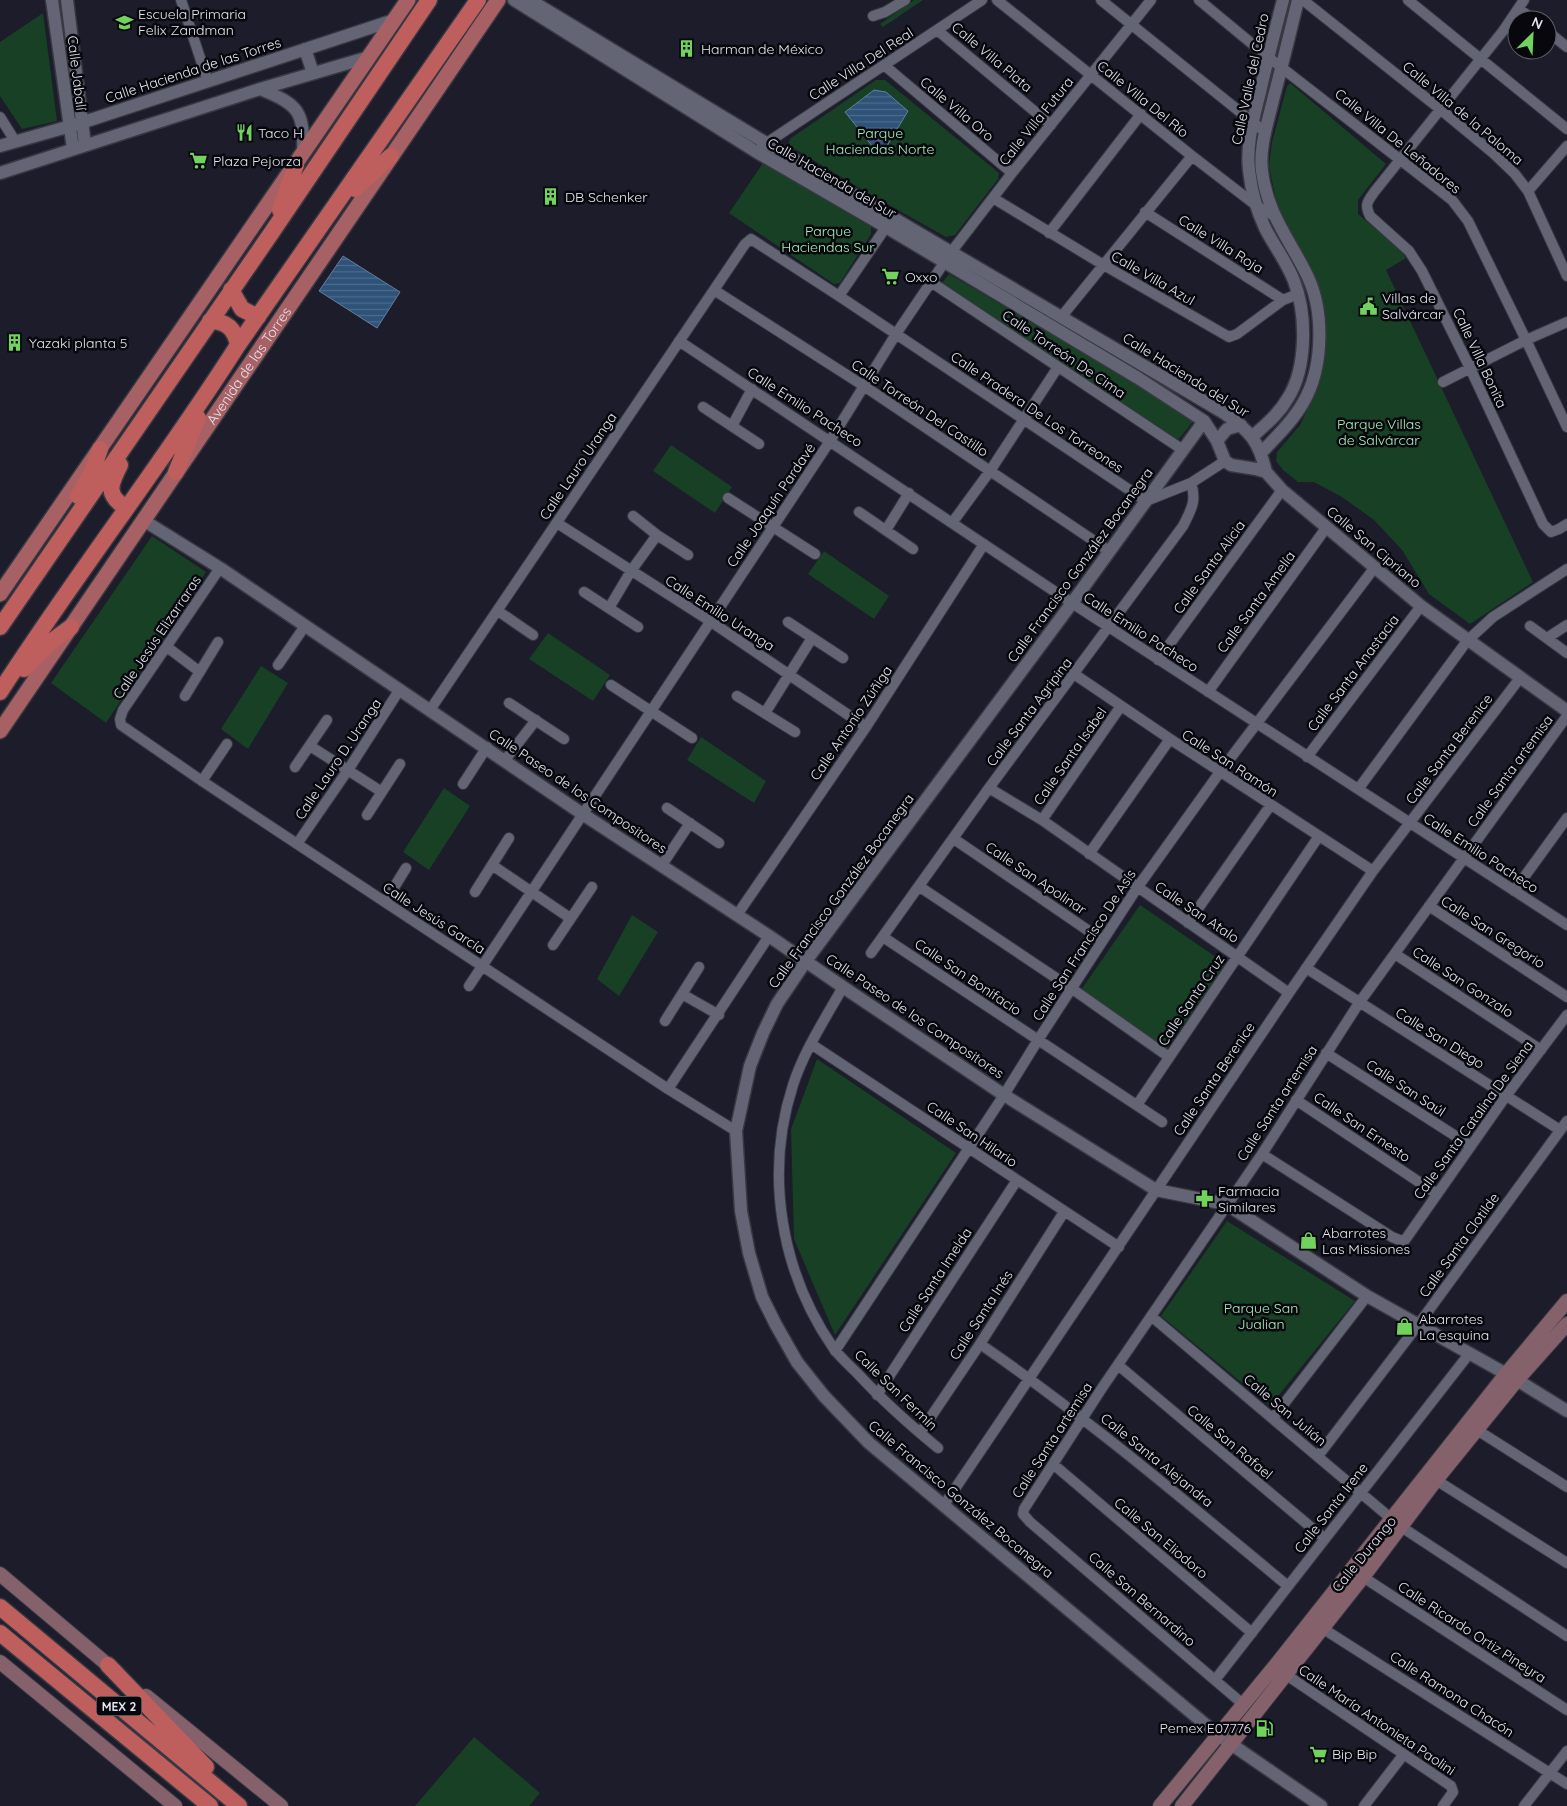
<svg xmlns="http://www.w3.org/2000/svg" width="1567" height="1806" font-family="Quicksand,sans-serif">
<style>
.green{fill:#174025}
.water{fill:url(#water-rules);stroke:#657e9b}
.lines{fill:none;stroke-linecap:round;stroke-linejoin:round}
.minor-casing{stroke:#383842;stroke-width:12}
.tertiary-casing{stroke:#383842;stroke-width:15}
.secondary-casing{stroke:#383842;stroke-width:16}
.primary-casing{stroke:#383842;stroke-width:18}
.trunk-casing{stroke:#383842;stroke-width:19}
.minor{stroke:#636474;stroke-width:10}
.tertiary{stroke:#636474;stroke-width:12}
.secondary{stroke:#85626b;stroke-width:14}
.primary{stroke:#a76063;stroke-width:15}
.trunk{stroke:#be5e5d;stroke-width:16}
.labels{text-anchor:middle;dominant-baseline:central;stroke-width:5;stroke-linejoin:round;paint-order:stroke}
.shield{fill:#07070d;stroke:#a2a2aa;stroke-width:1}
.shield-label{font-size:12px;font-weight:bold;fill:#e4e4ee}
.poi-label{font-size:14px;fill:#e4e4ee;stroke:#07070d;text-anchor:start}
.street-label{font-size:14px;fill:#e4e4ee;stroke:#07070d}
.park-label{font-size:14px;fill:#a5f0b8;stroke:#07070d}
</style>
<defs>
<pattern id="water-rules" width="6" height="5" patternUnits="userSpaceOnUse" patternTransform="scale(1.25)"><rect width="6" height="5" fill="#2e5278"/><path d="M0 2.5h6" fill="none" stroke="#4c6b8c"/></pattern>
</defs>
<rect width="100%" height="100%" fill="#1c1c2a"/>
<path class="green" d="M 914,0 L 923,0 L 883,27 L 880,24 Z
M 43,13 L 57,121 L 22,129 L 0,96 L 0,42 Z
M 876,80 L 885,80 L 999,173 L 998,179 L 955,235 L 946,237 L 866,192 L 790,146 L 789,142 L 791,138 Z
M 1290,83 L 1386,164 L 1358,200 L 1358,214 L 1402,251 L 1406,258 L 1386,270 L 1533,582 L 1470,624 L 1429,594 L 1402,550 L 1374,520 L 1342,497 L 1314,482 L 1298,482 L 1283,470 L 1276,461 L 1277,452 L 1300,425 L 1318,388 L 1326,348 L 1325,313 L 1318,284 L 1277,205 L 1269,166 L 1272,142 L 1287,86 Z
M 763,163 L 871,227 L 871,234 L 840,283 L 834,284 L 729,213 Z
M 949,274 L 1195,419 L 1178,440 L 942,283 Z
M 671,445 L 732,487 L 715,513 L 653,471 Z
M 152,536 L 206,572 L 106,723 L 51,683 Z
M 824,551 L 889,596 L 874,619 L 808,574 Z
M 548,633 L 610,675 L 593,701 L 529,659 Z
M 261,666 L 288,683 L 248,749 L 221,729 Z
M 701,737 L 766,781 L 754,803 L 687,760 Z
M 444,788 L 470,806 L 429,870 L 403,852 Z
M 1140,905 L 1226,964 L 1167,1049 L 1081,990 Z
M 632,915 L 658,932 L 619,996 L 597,979 Z
M 817,1059 L 956,1153 L 835,1335 L 794,1239 L 791,1129 Z
M 1227,1221 L 1355,1301 L 1270,1406 L 1161,1316 Z
M 474,1737 L 540,1793 L 529,1806 L 415,1806 Z"/>
<path class="water" d="M 874,90 L 886,92 L 908,111 L 884,151 L 877,152 L 845,112 Z
M 343,256 L 400,292 L 377,328 L 319,291 Z"/>
<g class="lines">
<defs>
<path id="minor" d="M 181,0 L 208,82
M 997,0 L 1192,156 L 1257,206 L 1274,216
M 1101,0 L 1265,132
M 1199,0 L 1268,57 L 1452,200 L 1468,221 L 1526,340 L 1567,427
M 1303,0 L 1440,109 L 1493,153 L 1515,174 L 1528,191 L 1567,276
M 1408,0 L 1567,129
M 1524,0 L 1503,31 L 1375,191 C 1368,201 1364,204 1370,216 L 1409,251 L 1422,271 L 1470,368 L 1543,524 L 1551,532 L 1559,529 L 1567,524
M 1519,9 L 1534,20
M 873,16 L 885,12 L 905,0
M 937,30 L 1051,125
M 1547,31 L 1567,47
M 884,65 L 1012,173
M 0,117 L 15,141
M 762,146 L 982,0
M 1528,191 L 1567,146
M 993,198 L 1102,264 L 1229,337 L 1237,334 L 1283,300 L 1298,294
M 1145,212 L 1283,300
M 1049,233 L 1141,114
M 931,282 L 1183,450
M 714,290 L 864,386 L 1109,551
M 839,296 L 886,227
M 1062,316 L 1192,156
M 679,341 L 1072,603 L 1567,925
M 1443,382 L 1526,340 L 1567,322
M 703,407 L 759,444
M 732,426 L 752,389
M 728,498 L 815,554
M 859,512 L 913,549
M 633,516 L 657,535 L 688,555
M 557,523 L 710,621 L 866,727
M 952,523 L 990,471 L 1058,367
M 886,530 L 909,493
M 220,568 L 123,710 L 120,719 L 121,725 L 202,781 L 385,902 L 668,1089 L 736,1131
M 584,592 L 638,627
M 609,608 L 631,571 L 657,535
M 498,611 L 533,635
M 788,622 L 843,658
M 1530,626 L 1567,653
M 1547,638 L 1567,625
M 167,647 L 200,672
M 1158,660 L 1282,490
M 278,665 L 305,626
M 1074,674 L 1170,739 L 1373,871
M 611,685 L 692,738
M 1208,692 L 1326,528
M 185,696 L 218,642
M 737,696 L 795,732
M 509,703 L 564,739
M 430,710 L 745,244 L 751,239 L 839,296 L 1146,501 L 1191,483 L 1225,461
M 765,713 L 812,638
M 310,746 L 382,792
M 1307,757 L 1421,606
M 505,760 L 536,720
M 295,767 L 327,720
M 202,781 L 227,744
M 463,784 L 487,747
M 989,788 L 1042,820 L 1289,993
M 1359,788 L 1467,641 L 1493,617 L 1567,569
M 667,808 L 719,843
M 367,815 L 400,764
M 1042,820 L 1121,706
M 954,839 L 1102,940
M 297,844 L 348,770 L 400,689
M 1089,854 L 1170,739
M 492,865 L 570,918
M 662,865 L 690,823
M 920,887 L 1071,988 L 1169,1057
M 1514,891 L 1567,818
M 475,892 L 509,838
M 385,902 L 406,868
M 1429,906 L 1567,997
M 737,915 L 866,727 L 984,544
M 1188,923 L 1270,806
M 883,937 L 1162,1122
M 553,945 L 592,887
M 871,953 L 989,788 L 1183,526 C 1191,510 1197,501 1191,483
M 1395,954 L 1541,1050
M 1306,968 L 1560,1130
M 469,986 L 830,441 L 896,334 L 952,251 L 1012,173 L 1151,0
M 843,987 C 825,1019 804,1051 793,1085 C 764,1174 781,1273 834,1349 C 841,1358 850,1366 858,1374 C 883,1401 910,1425 938,1448
M 682,994 L 719,1015
M 665,1021 L 699,967
M 811,1044 L 1119,1247
M 1326,1053 L 1471,1146
M 668,1089 L 769,936
M 1296,1100 L 1437,1194
M 1137,1105 L 1319,836
M 1262,1154 L 1392,1237 L 1402,1241 L 1405,1240 L 1506,1096 L 1567,1015
M 1151,1316 L 1400,1526 L 1567,1636
M 980,1344 C 1088,1418 1187,1503 1288,1586
M 835,1351 L 1004,1095 L 1038,1040 L 1137,888 L 1220,772 L 1375,567
M 1118,1365 L 1325,1539
M 877,1395 L 1017,1180
M 1273,1418 L 1367,1296
M 1477,1430 L 1567,1487
M 920,1433 L 980,1344 L 1064,1212
M 1318,1456 L 1418,1325 L 1567,1121
M 1053,1464 L 1252,1633
M 1436,1480 L 1567,1563
M 944,1505 L 1289,993 L 1373,871 L 1520,678
M 1363,1577 L 1567,1710
M 1322,1628 L 1567,1784
M 1285,1674 L 1451,1786 L 1453,1792 L 1443,1806
M 1215,1680 L 1469,1354
M 1244,1705 L 1030,1522 L 1023,1514 L 1024,1509 L 1102,1388 L 1262,1154 L 1359,1003 L 1567,716
M 1364,1806 L 1404,1754
M 1524,1806 L 1567,1751"/>
<path id="tertiary" d="M 52,0 L 73,149
M 67,0 L 85,145
M 514,0 L 755,151 L 886,227 L 1138,378 L 1204,421 L 1217,441 L 1225,461 L 1231,465 L 1256,469 L 1266,472 L 1282,490 L 1421,606 L 1567,711
M 530,0 L 766,143 L 1224,413 C 1250,431 1259,441 1266,472
M 305,49 L 313,73
M 260,89 C 300,105 304,112 303,154
M 0,146 L 81,123 L 394,20
M 0,173 L 260,89 L 369,57
M 1204,421 L 1072,603 L 806,961 L 777,1004 L 763,1033 L 750,1066 L 736,1131 L 741,1211 L 749,1253 L 762,1297 L 776,1325 L 797,1362 L 824,1396 L 869,1443 L 1218,1735 L 1321,1806
M 1252,437 C 1265,425 1279,414 1288,398 C 1307,368 1307,314 1294,281 C 1287,262 1274,246 1265,228 C 1257,211 1251,189 1249,170 C 1246,143 1254,117 1260,92 C 1267,61 1275,31 1283,0
M 1217,441 L 1227,429 L 1241,425
M 1261,453 C 1276,437 1292,422 1303,403 C 1324,367 1325,308 1305,271 C 1287,236 1267,212 1262,171 C 1259,147 1268,122 1273,100 C 1282,66 1290,33 1298,0
M 143,520 L 220,568 L 584,815 L 769,936 L 843,987 L 1004,1095 L 1156,1190 L 1226,1204 L 1367,1296 L 1517,1380 L 1567,1411"/>
<path id="secondary" d="M 0,1574 L 115,1671
M 0,1662 L 175,1806
M 146,1696 L 281,1806
M 1160,1806 L 1279,1661 L 1506,1374 L 1567,1301
M 1182,1806 L 1363,1577 L 1436,1480 L 1517,1380 L 1567,1324"/>
<g id="primary">
<path d="M 0,594 L 408,0"/>
<path id="s1" d="M 0,731 L 498,0"/>
</g>
<path id="trunk" d="M 355,189 L 391,156
M 280,210 L 296,165
M 231,290 L 242,309 L 258,317
M 210,321 C 226,321 235,329 238,345
M 120,465 C 110,485 105,494 126,508
M 176,472 L 198,418
M 78,496 L 92,472 L 100,449
M 0,627 L 272,232 L 429,0
M 24,669 L 52,641 L 71,627
M 0,692 C 76,574 163,463 238,345 L 478,0
M 0,1607 L 239,1806
M 0,1633 L 210,1806
M 108,1665 L 206,1767"/>
</defs>
<use href="#minor" class="minor-casing"/>
<use href="#tertiary" class="tertiary-casing"/>
<use href="#secondary" class="secondary-casing"/>
<use href="#primary" class="primary-casing"/>
<use href="#trunk" class="trunk-casing"/>
<use href="#minor" class="minor"/>
<use href="#tertiary" class="tertiary"/>
<use href="#secondary" class="secondary"/>
<use href="#primary" class="primary"/>
<use href="#trunk" class="trunk"/>
</g>
<defs>
<symbol id="school-bare" viewBox="-9 -9 18 18"><path d="M0-5L7-2L0 1L-7-2ZM-4 1L0 2.5L4 1V4Q0 6-4 4Z" fill="#71d25e" stroke="#07070d" stroke-width="2.5" paint-order="stroke"/></symbol>
<symbol id="building-bare" viewBox="-9 -9 18 18"><path d="M-4-6H4V6H1V3H-1V6H-4ZM-2.5-4.3h1.7v1.8h-1.7ZM.8-4.3h1.7v1.8H.8ZM-2.5-1h1.7V.8h-1.7ZM.8-1h1.7V.8H.8Z" fill="#71d25e" stroke="#07070d" stroke-width="2.5" paint-order="stroke"/></symbol>
<symbol id="restaurant-bare" viewBox="-9 -9 18 18"><path d="M-5-6h1v4h1v-4h1v4h1v-4h1v5L-1.5 .5V6h-2V.5L-5-1ZM5-6V6H3V1.5H1.5Q1.5-4 5-6Z" fill="#71d25e" stroke="#07070d" stroke-width="2.5" paint-order="stroke"/></symbol>
<symbol id="supermarket-bare" viewBox="-9 -9 18 18"><path d="M-6-5.5h2.5l.6 2H6L4.5 2H-2.5L-4.4-4H-6ZM-1.5 3.2a1.3 1.3 0 1 0 .1 0ZM3 3.2a1.3 1.3 0 1 0 .1 0Z" fill="#71d25e" stroke="#07070d" stroke-width="2.5" paint-order="stroke"/></symbol>
<symbol id="civic-bare" viewBox="-9 -9 18 18"><path d="M-.6-6.5H3V-4.5H.6V-3L4-1V1h2V6H-6V1h2V-1L-.6-3ZM-1.2 2.5V6h2.4V2.5Z" fill="#71d25e" stroke="#07070d" stroke-width="2.5" paint-order="stroke"/></symbol>
<symbol id="pharmacy-bare" viewBox="-9 -9 18 18"><path d="M-2-6h4v4h4v4h-4v4h-4v-4h-4v-4h4Z" fill="#71d25e" stroke="#07070d" stroke-width="2.5" paint-order="stroke"/></symbol>
<symbol id="shop-bare" viewBox="-9 -9 18 18"><path d="M-5-2.5h2.3a2.7 3.5 0 0 1 5.4 0H5L5.5 6h-11ZM-1.5-2.5h3a1.5 2.3 0 0 0-3 0Z" fill="#71d25e" stroke="#07070d" stroke-width="2.5" paint-order="stroke"/></symbol>
<symbol id="fuel-bare" viewBox="-9 -9 18 18"><path d="M-5.5-6h7V0h2V4h1.3V-2.5L3-4.5l.8-.8L6-3V5H2.5V1h-1V6h-7ZM-4.2-4.7v3.2H.2V-4.7Z" fill="#71d25e" stroke="#07070d" stroke-width="2.5" paint-order="stroke"/></symbol>
</defs>
<g fill-rule="evenodd">
<use href="#school-bare" x="112" y="10" width="25" height="25"/>
<use href="#building-bare" x="674" y="36" width="25" height="25"/>
<use href="#restaurant-bare" x="232" y="120" width="25" height="25"/>
<use href="#supermarket-bare" x="186" y="148" width="25" height="25"/>
<use href="#building-bare" x="538" y="184" width="25" height="25"/>
<use href="#supermarket-bare" x="878" y="264" width="25" height="25"/>
<use href="#civic-bare" x="1356" y="294" width="25" height="25"/>
<use href="#building-bare" x="2" y="330" width="25" height="25"/>
<use href="#pharmacy-bare" x="1192" y="1186" width="25" height="25"/>
<use href="#shop-bare" x="1296" y="1228" width="25" height="25"/>
<use href="#shop-bare" x="1392" y="1314" width="25" height="25"/>
<use href="#fuel-bare" x="1252" y="1716" width="25" height="25"/>
<use href="#supermarket-bare" x="1306" y="1742" width="25" height="25"/>
</g>
<g class="labels">
<rect class="shield" x="96.5" y="1696.5" width="45" height="19" rx="4"/>
<g class="shield-label">
<text x="119" y="1706">MEX 2</text>
</g>
<g class="poi-label">
<text x="138" y="14">Escuela Primaria<tspan x="138" dy="16">Felix Zandman</tspan></text>
<text x="701" y="49">Harman de México</text>
<text x="258" y="133">Taco H</text>
<text x="213" y="161">Plaza Pejorza</text>
<text x="565" y="197">DB Schenker</text>
<text x="905" y="277">Oxxo</text>
<text x="1382" y="298">Villas de<tspan x="1382" dy="16">Salvárcar</tspan></text>
<text x="29" y="343">Yazaki planta 5</text>
<text x="1218" y="1191">Farmacia<tspan x="1218" dy="16">Similares</tspan></text>
<text x="1322" y="1233">Abarrotes<tspan x="1322" dy="16">Las Missiones</tspan></text>
<text x="1419" y="1319">Abarrotes<tspan x="1419" dy="16">La esquina</tspan></text>
<text x="1251" y="1728" text-anchor="end">Pemex E07776</text>
<text x="1332" y="1754">Bip Bip</text>
</g>
<g class="street-label">
<text transform="translate(992 57) rotate(40)">Calle Villa Plata</text>
<text transform="translate(861 64) rotate(-33)">Calle Villa Del Real</text>
<text transform="translate(193 70) rotate(-18)">Calle Hacienda de las Torres</text>
<text transform="translate(77 73) rotate(83)">Calle Jabalí</text>
<text transform="translate(1250 79) rotate(-78)">Calle Valle del Cedro</text>
<text transform="translate(1143 99) rotate(39)">Calle Villa Del Río</text>
<text transform="translate(957 109) rotate(40)">Calle Villa Oro</text>
<text transform="translate(1463 113) rotate(40)">Calle Villa de la Paloma</text>
<text transform="translate(1036 121) rotate(-51)">Calle Villa Futura</text>
<text transform="translate(1398 141) rotate(39)">Calle Villa De Leñadores</text>
<text transform="translate(832 178) rotate(30)">Calle Hacienda del Sur</text>
<text transform="translate(1221 244) rotate(32)">Calle Villa Roja</text>
<text transform="translate(1153 278) rotate(30)">Calle Villa Azul</text>
<text transform="translate(1064 354) rotate(34)">Calle Torreón De Cima</text>
<text transform="translate(1480 358) rotate(65)">Calle Villa Bonita</text>
<text stroke="none"><textPath href="#s1" startOffset="442">Avenida de las Torres</textPath></text>
<text transform="translate(1186 375) rotate(32)">Calle Hacienda del Sur</text>
<text transform="translate(805 407) rotate(33)">Calle Emilio Pacheco</text>
<text transform="translate(920 408) rotate(34)">Calle Torreón Del Castillo</text>
<text transform="translate(1037 412) rotate(34)">Calle Pradera De Los Torreones</text>
<text transform="translate(578 466) rotate(-56)">Calle Lauro Uranga</text>
<text transform="translate(771 505) rotate(-56)">Calle Joaquín Pardavé</text>
<text transform="translate(1374 547) rotate(40)">Calle San Cipriano</text>
<text transform="translate(1080 565) rotate(-54)">Calle Francisco González Bocanegra</text>
<text transform="translate(1209 567) rotate(-54)">Calle Santa Alicia</text>
<text transform="translate(1256 602) rotate(-54)">Calle Santa Amelía</text>
<text transform="translate(720 613) rotate(33)">Calle Emilio Uranga</text>
<text transform="translate(1141 632) rotate(33)">Calle Emilio Pacheco</text>
<text transform="translate(157 637) rotate(-56)">Calle Jesús Elizarraras</text>
<text transform="translate(1353 673) rotate(-53)">Calle Santa Anastacia</text>
<text transform="translate(1029 712) rotate(-53)">Calle Santa Agripina</text>
<text transform="translate(851 723) rotate(-56)">Calle Antonio Zúñiga</text>
<text transform="translate(1449 749) rotate(-53)">Calle Santa Berenice</text>
<text transform="translate(1070 756) rotate(-55)">Calle Santa Isabel</text>
<text transform="translate(338 759) rotate(-56)">Calle Lauro D. Uranga</text>
<text transform="translate(1230 763) rotate(33)">Calle San Ramón</text>
<text transform="translate(1510 771) rotate(-54)">Calle Santa artemisa</text>
<text transform="translate(578 791) rotate(34)">Calle Paseo de los Compositores</text>
<text transform="translate(1481 853) rotate(33)">Calle Emilio Pacheco</text>
<text transform="translate(1036 878) rotate(34)">Calle San Apolinar</text>
<text transform="translate(841 891) rotate(-54)">Calle Francisco González Bocanegra</text>
<text transform="translate(1197 912) rotate(34)">Calle San Atalo</text>
<text transform="translate(434 918) rotate(33)">Calle Jesús García</text>
<text transform="translate(1493 932) rotate(33)">Calle San Gregorio</text>
<text transform="translate(1084 945) rotate(-57)">Calle San Francisco De Asís</text>
<text transform="translate(968 977) rotate(34)">Calle San Bonifacio</text>
<text transform="translate(1463 982) rotate(33)">Calle San Gonzalo</text>
<text transform="translate(1191 1000) rotate(-56)">Calle Santa Cruz</text>
<text transform="translate(915 1016) rotate(34)">Calle Paseo de los Compositores</text>
<text transform="translate(1440 1038) rotate(32)">Calle San Diego</text>
<text transform="translate(1214 1079) rotate(-56)">Calle Santa Berenice</text>
<text transform="translate(1406 1088) rotate(33)">Calle San Saúl</text>
<text transform="translate(1277 1103) rotate(-57)">Calle Santa artemisa</text>
<text transform="translate(1473 1120) rotate(-54)">Calle Santa Catalina De Siena</text>
<text transform="translate(1362 1127) rotate(34)">Calle San Ernesto</text>
<text transform="translate(972 1134) rotate(34)">Calle San Hilario</text>
<text transform="translate(1459 1245) rotate(-54)">Calle Santa Clotilde</text>
<text transform="translate(935 1280) rotate(-57)">Calle Santa Imelda</text>
<text transform="translate(981 1315) rotate(-57)">Calle Santa Inés</text>
<text transform="translate(896 1390) rotate(44)">Calle San Fermín</text>
<text transform="translate(1285 1410) rotate(40)">Calle San Julián</text>
<text transform="translate(1052 1440) rotate(-57)">Calle Santa artemisa</text>
<text transform="translate(1230 1442) rotate(40)">Calle San Rafael</text>
<text transform="translate(1157 1460) rotate(39)">Calle Santa Alejandra</text>
<text transform="translate(961 1499) rotate(40)">Calle Francisco González Bocanegra</text>
<text transform="translate(1331 1508) rotate(-52)">Calle Santa Irene</text>
<text transform="translate(1161 1538) rotate(40)">Calle San Eliodoro</text>
<text transform="translate(1364 1554) rotate(-51)">Calle Durango</text>
<text transform="translate(1142 1599) rotate(41)">Calle San Bernardino</text>
<text transform="translate(1472 1632) rotate(33)">Calle Ricardo Ortiz Pineyra</text>
<text transform="translate(1452 1694) rotate(33)">Calle Ramona Chacón</text>
<text transform="translate(1377 1720) rotate(34)">Calle María Antonieta Paolini</text>
</g>
<g class="park-label">
<text x="880" y="133">Parque<tspan x="880" dy="16">Haciendas Norte</tspan></text>
<text x="828" y="231">Parque<tspan x="828" dy="16">Haciendas Sur</tspan></text>
<text x="1379" y="424">Parque Villas<tspan x="1379" dy="16">de Salvárcar</tspan></text>
<text x="1261" y="1308">Parque San<tspan x="1261" dy="16">Jualian</tspan></text>
</g>
</g>
<g transform="translate(1532 35) rotate(24)"><circle r="24" fill="#07070d" stroke="#5f5f67"/>
<path d="M0-4L9 19L0 12L-9 19Z" fill="#71d25e"/>
<text y="-8" font-size="14" font-weight="bold" text-anchor="middle" fill="#e4e4ee">N</text>
</g>
</svg>
